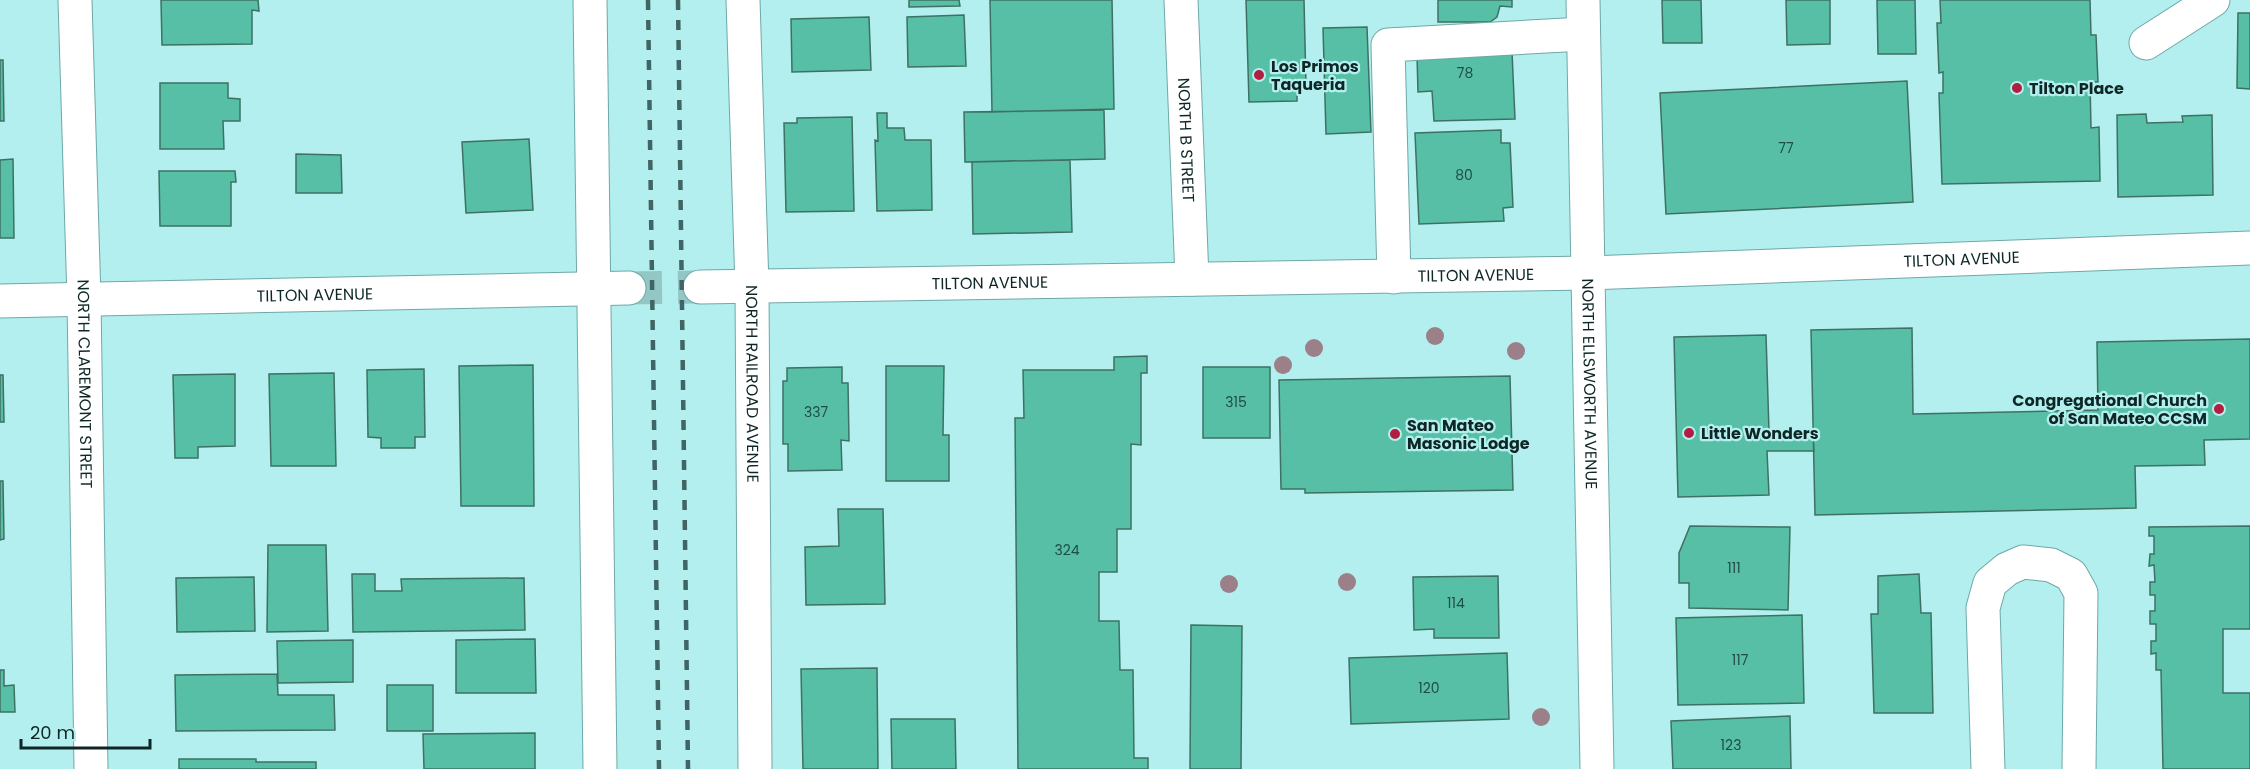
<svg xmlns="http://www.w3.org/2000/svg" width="2250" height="769" font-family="Poppins,sans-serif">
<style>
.building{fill:#57bfa5;stroke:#3e7163;stroke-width:1.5}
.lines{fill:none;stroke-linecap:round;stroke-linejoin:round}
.minor-tunnel{stroke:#92c7c6;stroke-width:33;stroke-dasharray:33 16;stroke-linecap:butt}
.minor-casing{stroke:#6ea8a7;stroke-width:35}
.minor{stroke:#fff;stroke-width:33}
.rail{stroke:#416564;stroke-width:4.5;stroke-dasharray:10 10;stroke-linecap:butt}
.tree{fill:#9b7f89}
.poi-dot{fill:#b11e41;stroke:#b3efee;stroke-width:2}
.labels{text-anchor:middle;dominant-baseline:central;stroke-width:4.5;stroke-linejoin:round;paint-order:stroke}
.number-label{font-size:14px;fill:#204d46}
.poi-label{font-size:16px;font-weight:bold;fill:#0e2726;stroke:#b3efee;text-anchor:start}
.street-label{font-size:16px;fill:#0e2726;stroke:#b3efee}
</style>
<rect width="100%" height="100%" fill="#b3efee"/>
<path class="building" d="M 161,0 L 258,0 L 259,11 L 252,10 L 252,44 L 162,45 Z
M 909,0 L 959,0 L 960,6 L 909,7 Z
M 990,0 L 1112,0 L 1114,109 L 992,112 Z
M 1246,0 L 1304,0 L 1306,87 L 1297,87 L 1297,101 L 1249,102 Z
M 1438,0 L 1512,0 L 1512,7 L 1500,6 L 1497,17 L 1490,22 L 1438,22 Z
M 1662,0 L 1701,0 L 1702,43 L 1663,43 Z
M 1786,0 L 1830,0 L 1830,44 L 1787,45 Z
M 1877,0 L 1915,0 L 1916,54 L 1878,54 Z
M 1940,0 L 2090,0 L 2091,35 L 2096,35 L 2098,82 L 2090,82 L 2091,128 L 2099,127 L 2100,181 L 1942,184 L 1939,93 L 1943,93 L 1943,72 L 1939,73 L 1937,23 L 1941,23 Z
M 2238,13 L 2250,13 L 2250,89 L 2237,88 Z
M 964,15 L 966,66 L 908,67 L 907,17 Z
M 869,17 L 871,70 L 792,72 L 791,19 Z
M 1367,27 L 1371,132 L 1326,134 L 1323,28 Z
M 1512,52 L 1515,119 L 1434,121 L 1432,91 L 1418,92 L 1417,55 Z
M 0,60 L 3,60 L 4,121 L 0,121 Z
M 1907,81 L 1913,202 L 1666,214 L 1660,93 Z
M 160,83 L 228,83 L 228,98 L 240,99 L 240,121 L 223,121 L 224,149 L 160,149 Z
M 1104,110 L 1105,159 L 965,162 L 964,112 Z
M 877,113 L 887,113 L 887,128 L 904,128 L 905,140 L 931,140 L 932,210 L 877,211 L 875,140 L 878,141 Z
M 2146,114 L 2147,123 L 2183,122 L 2182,116 L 2212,115 L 2213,195 L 2118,197 L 2117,115 Z
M 852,117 L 854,211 L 786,212 L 784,123 L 797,123 L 797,118 Z
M 1501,130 L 1501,143 L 1510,143 L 1513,207 L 1503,208 L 1504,221 L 1419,224 L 1415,133 Z
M 529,139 L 533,210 L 466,213 L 462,142 Z
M 296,154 L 341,155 L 342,193 L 296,193 Z
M 13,159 L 14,238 L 0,238 L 0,160 Z
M 1070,160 L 1072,232 L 973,234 L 972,162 Z
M 159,171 L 235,171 L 236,182 L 231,182 L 231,226 L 160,226 Z
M 1912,328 L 1913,414 L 2098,410 L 2097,342 L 2250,339 L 2250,439 L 2204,440 L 2205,465 L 2135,466 L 2136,508 L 1815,515 L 1811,330 Z
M 1766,335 L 1769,431 L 1813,430 L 1814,451 L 1767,451 L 1769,495 L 1678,497 L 1674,337 Z
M 1147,356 L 1147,373 L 1141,373 L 1141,445 L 1131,444 L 1131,529 L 1117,529 L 1117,572 L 1099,572 L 1099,621 L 1119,621 L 1120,670 L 1133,670 L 1134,758 L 1148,758 L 1148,769 L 1018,769 L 1015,418 L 1024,418 L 1023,370 L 1114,370 L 1114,357 Z
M 533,365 L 534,506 L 461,506 L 459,366 Z
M 886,366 L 944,366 L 943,435 L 949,435 L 949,481 L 886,481 Z
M 842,367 L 842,383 L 848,383 L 849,441 L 841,440 L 842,470 L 788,471 L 788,444 L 783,444 L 783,381 L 787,381 L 787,368 Z
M 1203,367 L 1270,367 L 1270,438 L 1203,438 Z
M 424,369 L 425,437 L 415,437 L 415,448 L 381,448 L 381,438 L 368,437 L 367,370 Z
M 334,373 L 336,466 L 271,466 L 269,374 Z
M 235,374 L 235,446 L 198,447 L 198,458 L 175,458 L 173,375 Z
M 0,375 L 3,375 L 4,422 L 0,422 Z
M 1510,376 L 1513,490 L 1305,493 L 1305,489 L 1281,489 L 1279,380 Z
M 0,481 L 3,481 L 4,539 L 0,540 Z
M 838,509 L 883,509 L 885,604 L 806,605 L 805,547 L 839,546 Z
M 1690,526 L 1790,527 L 1788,610 L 1689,608 L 1689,583 L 1679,583 L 1679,553 Z
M 2250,526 L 2250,629 L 2223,629 L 2223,693 L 2250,693 L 2250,769 L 2163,769 L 2161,670 L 2156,670 L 2156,653 L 2151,654 L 2151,641 L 2156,641 L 2156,624 L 2150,624 L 2150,611 L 2155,611 L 2155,595 L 2150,595 L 2150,582 L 2155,582 L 2154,565 L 2149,566 L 2150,554 L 2154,554 L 2154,536 L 2149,536 L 2149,527 Z
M 268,545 L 326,545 L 328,631 L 267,632 Z
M 352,574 L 375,574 L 375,591 L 402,591 L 401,579 L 524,578 L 525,630 L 353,632 Z
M 1919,574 L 1921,613 L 1931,613 L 1933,713 L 1874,713 L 1871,614 L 1878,614 L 1878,576 Z
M 1498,576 L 1499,638 L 1434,638 L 1434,629 L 1414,630 L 1413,577 Z
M 254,577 L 255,631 L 177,632 L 176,578 Z
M 1802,615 L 1804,703 L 1678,705 L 1676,618 Z
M 1191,625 L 1242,626 L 1241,769 L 1190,769 Z
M 535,639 L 536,693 L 456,693 L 456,640 Z
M 353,640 L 353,682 L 278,683 L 277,641 Z
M 1507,653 L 1509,719 L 1351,724 L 1349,658 Z
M 877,668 L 878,769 L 803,769 L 801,669 Z
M 0,670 L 4,670 L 4,686 L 14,685 L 15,712 L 0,712 Z
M 277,674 L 278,695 L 334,695 L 335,730 L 176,731 L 175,675 Z
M 387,685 L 433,685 L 433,731 L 387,731 Z
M 1790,716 L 1791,769 L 1673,769 L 1671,721 Z
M 891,719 L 955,719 L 956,769 L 892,769 Z
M 535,733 L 535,769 L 424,769 L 423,734 Z
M 179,759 L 256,759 L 256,762 L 316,762 L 316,769 L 179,769 Z"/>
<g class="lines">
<path class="minor-tunnel" d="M 629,288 L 700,287"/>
<defs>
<g id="minor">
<path id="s1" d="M 75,0 L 84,299 L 91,769"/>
<path d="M 590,0 L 600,769"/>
<path id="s2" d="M 743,0 L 752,287 L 755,769"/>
<path id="s3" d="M 1181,0 L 1192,279"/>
<path id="s4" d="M 1583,0 L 1597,769"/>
<path d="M 2146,43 L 2213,0"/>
<path d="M 1394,277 L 1388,45 L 1583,34"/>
<path id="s5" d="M 700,287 L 1589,273 L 2250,248"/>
<path id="s6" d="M 0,301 L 629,288"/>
<path d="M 1988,769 L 1983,608 L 1990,583 L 2007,569 L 2023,562 L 2051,565 L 2071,575 L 2081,593 L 2079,769"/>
</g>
</defs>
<use href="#minor" class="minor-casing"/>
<use href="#minor" class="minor"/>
<path class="rail" d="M 648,0 L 659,769
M 678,0 L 688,769"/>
</g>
<g class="tree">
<circle cx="1435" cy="336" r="9"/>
<circle cx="1314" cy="348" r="9"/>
<circle cx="1516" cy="351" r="9"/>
<circle cx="1283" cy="365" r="9"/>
<circle cx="1347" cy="582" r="9"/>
<circle cx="1229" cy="584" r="9"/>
<circle cx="1541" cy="717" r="9"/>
</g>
<g class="poi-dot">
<circle cx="1259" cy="75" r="6"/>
<circle cx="2017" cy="88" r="6"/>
<circle cx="2219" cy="409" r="6"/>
<circle cx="1689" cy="433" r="6"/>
<circle cx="1395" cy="434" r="6"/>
</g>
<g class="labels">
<g class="number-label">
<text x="1465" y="73">78</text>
<text x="1786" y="148">77</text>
<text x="1464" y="175">80</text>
<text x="1236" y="402">315</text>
<text x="816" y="412">337</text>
<text x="1067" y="550">324</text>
<text x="1734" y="568">111</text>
<text x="1456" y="603">114</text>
<text x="1740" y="660">117</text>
<text x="1429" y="688">120</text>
<text x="1731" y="745">123</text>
</g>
<g class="poi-label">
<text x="1271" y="66">Los Primos<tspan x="1271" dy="18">Taqueria</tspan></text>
<text x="2029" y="88">Tilton Place</text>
<text x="2207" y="400" text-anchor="end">Congregational Church<tspan x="2207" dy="18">of San Mateo CCSM</tspan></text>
<text x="1407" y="425">San Mateo<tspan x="1407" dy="18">Masonic Lodge</tspan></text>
<text x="1701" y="433">Little Wonders</text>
</g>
<g class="street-label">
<text stroke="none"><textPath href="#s3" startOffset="140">NORTH B STREET</textPath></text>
<text stroke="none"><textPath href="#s5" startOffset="1262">TILTON AVENUE</textPath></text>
<text stroke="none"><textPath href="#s5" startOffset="776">TILTON AVENUE</textPath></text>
<text stroke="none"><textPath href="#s5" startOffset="290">TILTON AVENUE</textPath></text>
<text stroke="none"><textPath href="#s6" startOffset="315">TILTON AVENUE</textPath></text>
<text stroke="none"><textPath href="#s1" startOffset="384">NORTH CLAREMONT STREET</textPath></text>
<text stroke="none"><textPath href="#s2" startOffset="384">NORTH RAILROAD AVENUE</textPath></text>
<text stroke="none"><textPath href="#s4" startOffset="384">NORTH ELLSWORTH AVENUE</textPath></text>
</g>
</g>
<path d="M21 739v9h129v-9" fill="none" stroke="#0e2726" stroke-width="3"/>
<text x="30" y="739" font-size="18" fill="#0e2726" stroke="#b3efee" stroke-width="4.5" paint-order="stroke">20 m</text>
</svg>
